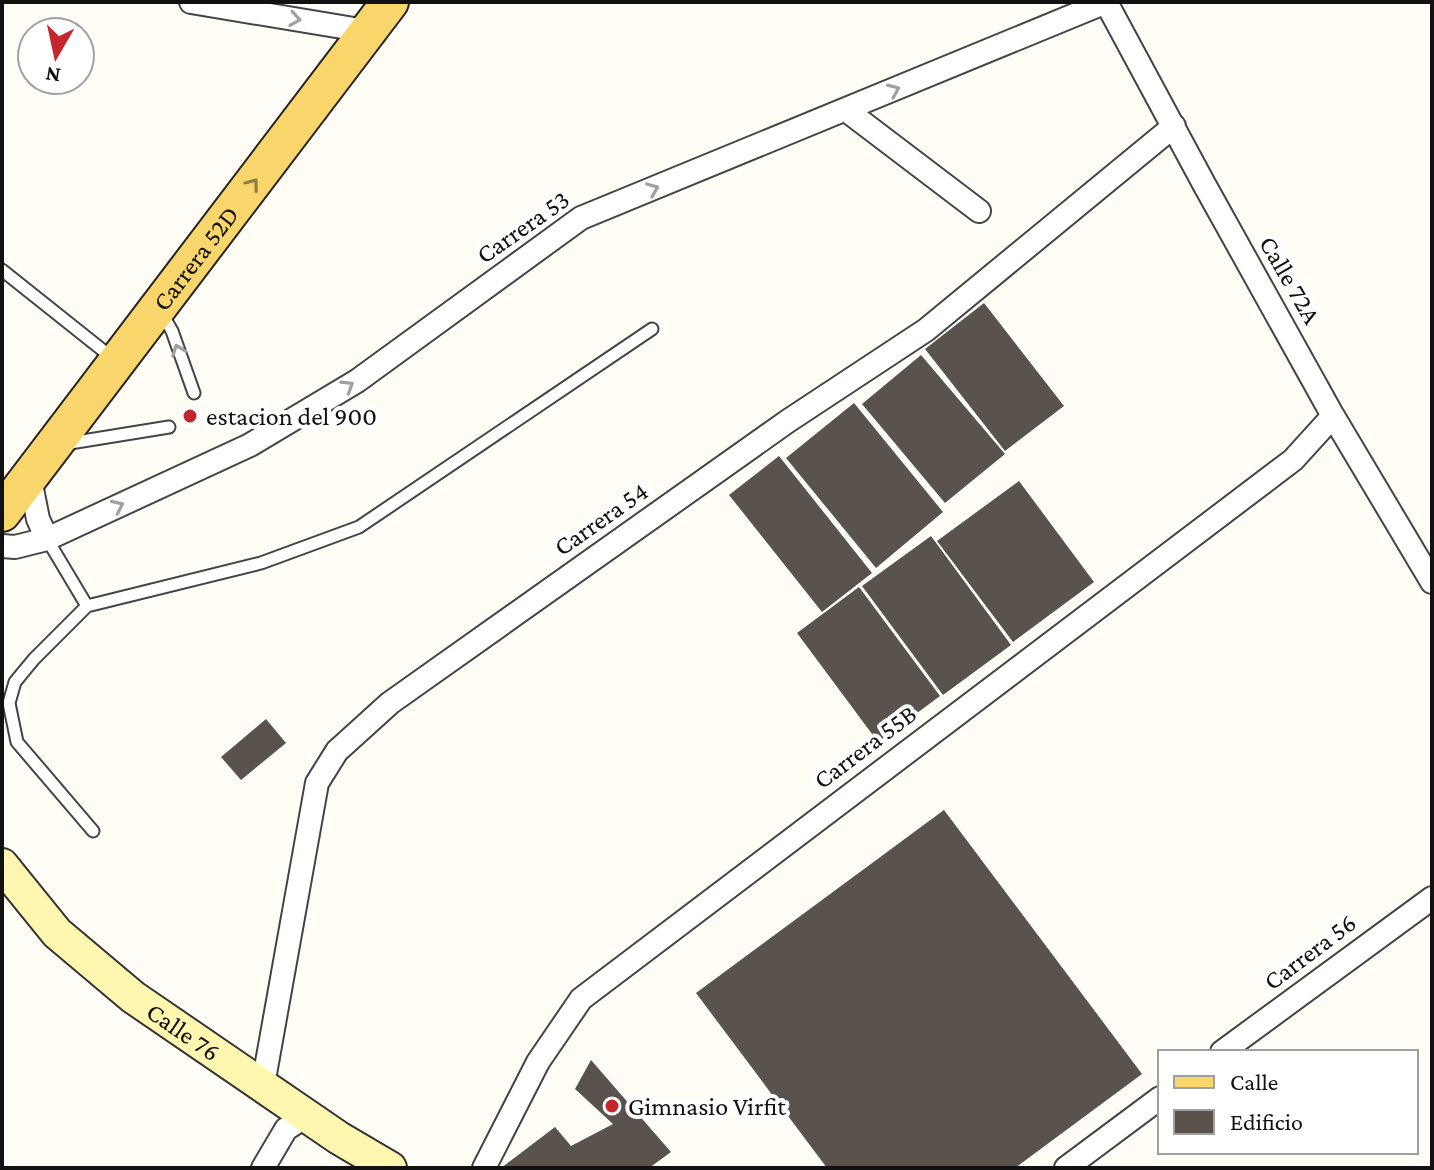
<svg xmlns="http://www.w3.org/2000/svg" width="1434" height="1170" font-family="'Crimson Pro',serif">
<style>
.building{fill:#5a524d}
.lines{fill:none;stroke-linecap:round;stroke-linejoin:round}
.lane-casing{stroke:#444;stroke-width:15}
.street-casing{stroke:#444;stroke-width:26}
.secondary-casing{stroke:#333;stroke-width:36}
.primary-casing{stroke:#222;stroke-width:40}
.lane{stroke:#fff;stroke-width:11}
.street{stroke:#fff;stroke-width:22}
.secondary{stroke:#fff6b0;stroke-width:32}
.primary{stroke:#f9d66b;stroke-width:36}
.oneway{stroke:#a0a0a0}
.oneway2{stroke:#917d42}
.poi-dot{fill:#c4262e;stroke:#fff;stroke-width:3}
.labels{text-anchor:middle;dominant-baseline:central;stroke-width:8;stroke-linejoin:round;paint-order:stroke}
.street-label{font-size:26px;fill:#111;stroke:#fff}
.poi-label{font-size:26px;fill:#111;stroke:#fff;text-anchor:start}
</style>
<rect width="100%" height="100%" fill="#fffdf5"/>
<path class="building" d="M 984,303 L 1064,406 L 1005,451 L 925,349 Z
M 921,355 L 1005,454 L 945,503 L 862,404 Z
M 854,403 L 943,512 L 876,568 L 786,458 Z
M 779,456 L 872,573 L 822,612 L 729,495 Z
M 1019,481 L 1094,582 L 1013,642 L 937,541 Z
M 931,536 L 1011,645 L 943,695 L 862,586 Z
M 859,587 L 940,696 L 878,742 L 797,633 Z
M 266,719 L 286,743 L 241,780 L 221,757 Z
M 944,810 L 1142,1074 L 1015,1168 L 827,1168 L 696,993 Z
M 591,1060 L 671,1152 L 649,1168 L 501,1168 L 555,1127 L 571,1146 L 613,1124 L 575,1089 Z"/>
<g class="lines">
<defs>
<path id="lane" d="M 2,270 L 115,360
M 161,312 L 172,331 L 194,393
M 64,444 L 169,427
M 47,539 L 87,606 L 34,659 L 15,682 L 9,703 L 17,742 L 93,831
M 87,606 L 261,563 L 359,527 L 652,329"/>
<path id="street" d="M 191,2 L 366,31
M 846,110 L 979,211
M 30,479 L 38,519 L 47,539
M 2,546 L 15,547 L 47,539 L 250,445 L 357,381 L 581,218 L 1106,2 L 1204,184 L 1333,416 L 1432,582
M 1222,1052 L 1432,898
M 263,1085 L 317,783 L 337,751 L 390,703 L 788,421 L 926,330 L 1174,126
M 263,1168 L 286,1129 L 306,1116
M 484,1168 L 538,1062 L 581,999 L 1293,460 L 1333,416
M 1066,1168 L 1160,1098"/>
<g id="secondary">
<path id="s1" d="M 2,865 L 57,933 L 133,997 L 339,1138 L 390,1168"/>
</g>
<g id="primary">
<path id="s2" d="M 2,513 L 390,2"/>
</g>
</defs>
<use href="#lane" class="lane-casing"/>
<use href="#street" class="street-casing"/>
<use href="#secondary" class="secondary-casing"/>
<use href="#primary" class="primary-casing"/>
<use href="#lane" class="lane"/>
<use href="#street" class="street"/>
<use href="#secondary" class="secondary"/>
<use href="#primary" class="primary"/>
</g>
<defs><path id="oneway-chevron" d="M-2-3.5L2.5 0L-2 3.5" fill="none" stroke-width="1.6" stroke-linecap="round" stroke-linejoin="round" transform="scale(2)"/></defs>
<g class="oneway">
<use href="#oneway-chevron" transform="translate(295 19) rotate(9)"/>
<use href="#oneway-chevron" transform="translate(894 90) rotate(-23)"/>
<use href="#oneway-chevron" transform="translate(653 189) rotate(-22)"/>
<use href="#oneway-chevron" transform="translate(178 350) rotate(-110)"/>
<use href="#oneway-chevron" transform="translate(348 386) rotate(-32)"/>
<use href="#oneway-chevron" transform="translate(118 506) rotate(-25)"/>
</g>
<use class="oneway2" href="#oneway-chevron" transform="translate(253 184) rotate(-53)"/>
<g class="poi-dot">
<circle cx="190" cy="416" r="8"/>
<circle cx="612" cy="1106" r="8"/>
</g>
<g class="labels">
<g class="street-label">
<text transform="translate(523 227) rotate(-35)">Carrera 53</text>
<text stroke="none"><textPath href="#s2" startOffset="320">Carrera 52D</textPath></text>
<text transform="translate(1290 280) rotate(60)">Calle 72A</text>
<text transform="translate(601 519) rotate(-35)">Carrera 54</text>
<text transform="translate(865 747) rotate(-37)">Carrera 55B</text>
<text transform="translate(1310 952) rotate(-37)">Carrera 56</text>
<text stroke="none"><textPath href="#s1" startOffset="248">Calle 76</textPath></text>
</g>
<g class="poi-label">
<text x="206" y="416">estacion del 900</text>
<text x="628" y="1106">Gimnasio Virfit</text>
</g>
</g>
<rect width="1434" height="1170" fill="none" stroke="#111111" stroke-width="8"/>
<rect x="1158" y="1050" width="260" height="104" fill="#ffffff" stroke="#a0a0a0" stroke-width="2"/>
<rect x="1174" y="1076" width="40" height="12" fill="#f9d66b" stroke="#a0a0a0" stroke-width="2"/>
<text x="1230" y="1090" font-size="24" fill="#111111">Calle</text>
<rect x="1174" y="1110" width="40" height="24" fill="#5a524d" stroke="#a0a0a0" stroke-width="2"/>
<text x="1230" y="1130" font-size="24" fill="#111111">Edificio</text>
<g transform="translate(56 56) rotate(189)"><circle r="38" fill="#ffffff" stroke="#a0a0a0" stroke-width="2"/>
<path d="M0-6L14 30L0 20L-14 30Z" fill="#c4262e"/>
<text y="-12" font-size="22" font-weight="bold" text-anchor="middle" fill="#111111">N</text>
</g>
</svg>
